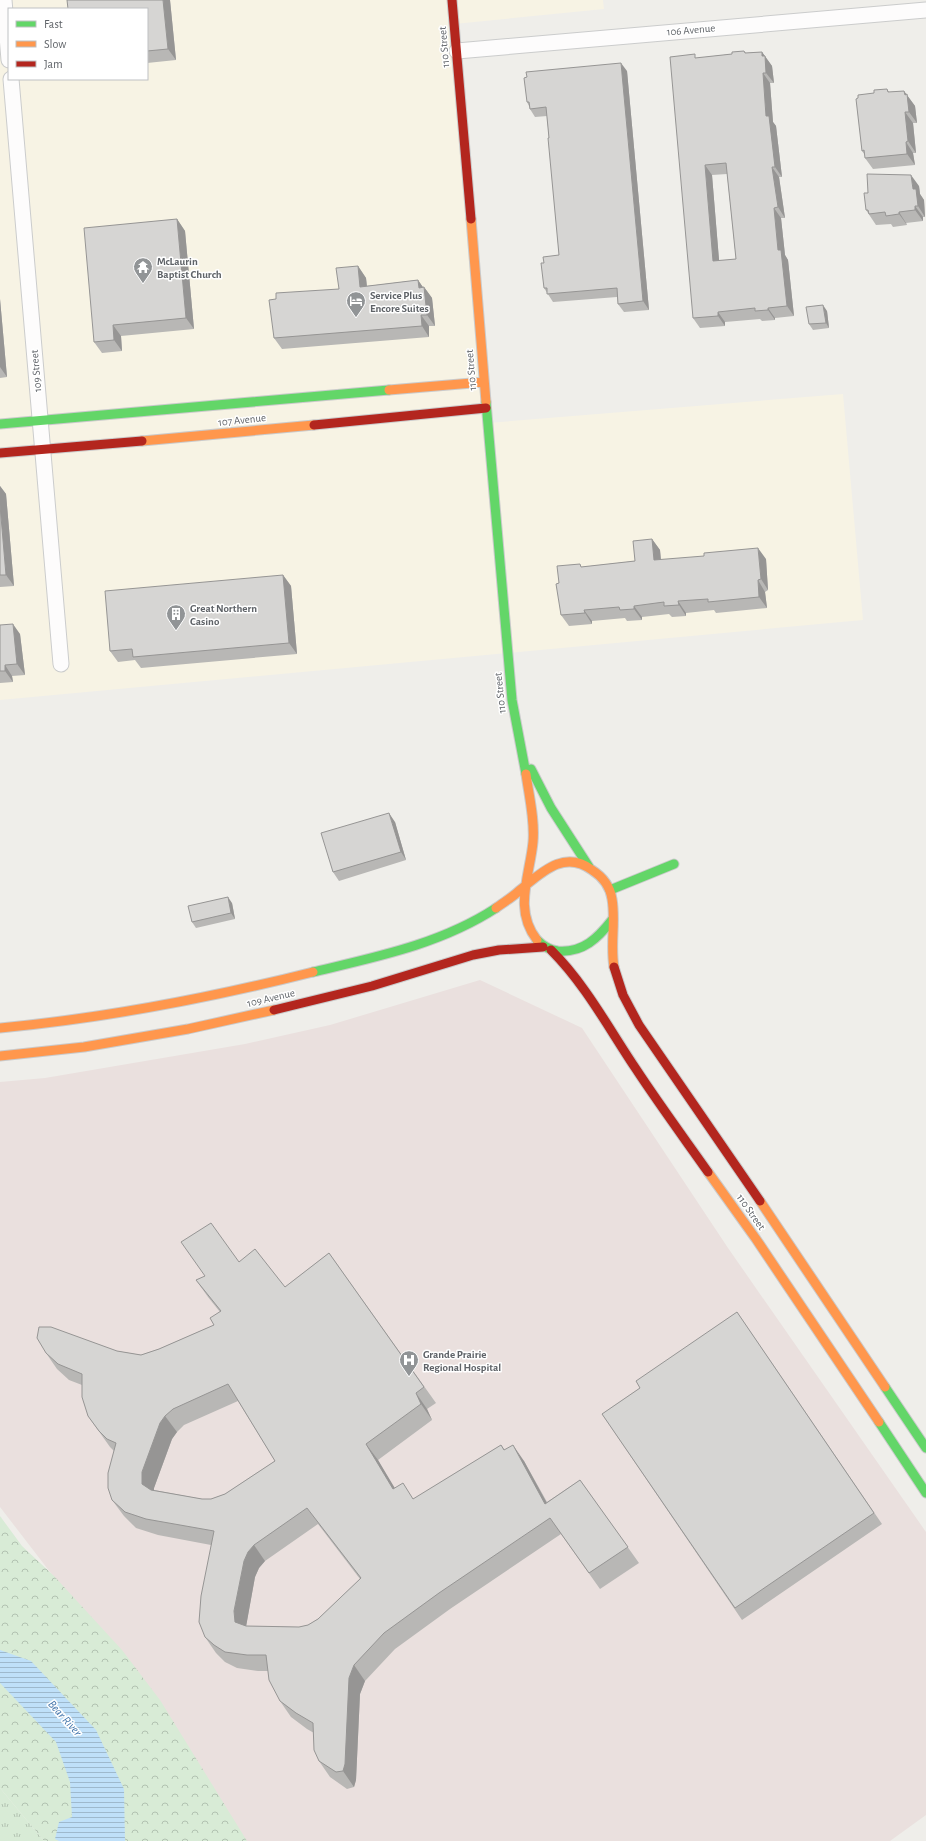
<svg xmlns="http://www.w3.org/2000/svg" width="926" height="1841" font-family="'Alegreya Sans',sans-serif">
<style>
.commercial{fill:#f7f3e4;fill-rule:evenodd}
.medical{fill:#eae0de}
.forest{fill:url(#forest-crowns)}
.park{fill:url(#park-tufts)}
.water{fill:url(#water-rules)}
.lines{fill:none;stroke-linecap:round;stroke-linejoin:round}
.street-casing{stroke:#cbcccc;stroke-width:17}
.fast-casing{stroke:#cacacb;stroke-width:11}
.slow-casing{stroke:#cacacb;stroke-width:11}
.jam-casing{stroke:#cacacb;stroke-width:11}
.street{stroke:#fdfcfc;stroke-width:15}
.fast{stroke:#63d668;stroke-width:9}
.slow{stroke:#ff974d;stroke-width:9}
.jam{stroke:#b3261e;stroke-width:9}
.wall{fill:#b8b7b5;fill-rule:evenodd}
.shaded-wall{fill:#969594}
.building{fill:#d6d5d3;stroke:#969594;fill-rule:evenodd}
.labels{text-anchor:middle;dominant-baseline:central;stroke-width:3;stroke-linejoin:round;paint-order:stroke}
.street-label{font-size:11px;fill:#5f6368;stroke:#fff}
.poi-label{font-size:11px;font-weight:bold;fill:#5f6368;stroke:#fff;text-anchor:start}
.water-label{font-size:12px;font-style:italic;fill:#4174aa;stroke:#fff}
</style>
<defs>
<pattern id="forest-crowns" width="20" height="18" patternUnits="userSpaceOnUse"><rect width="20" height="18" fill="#d8ebd6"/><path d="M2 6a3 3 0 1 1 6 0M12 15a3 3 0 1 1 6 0" fill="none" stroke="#b2c2b1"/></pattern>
<pattern id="park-tufts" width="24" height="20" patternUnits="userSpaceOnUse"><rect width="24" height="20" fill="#d8ebd6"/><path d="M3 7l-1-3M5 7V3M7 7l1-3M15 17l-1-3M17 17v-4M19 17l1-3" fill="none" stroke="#b2c2b1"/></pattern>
<pattern id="water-rules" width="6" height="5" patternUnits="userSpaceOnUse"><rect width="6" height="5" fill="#bfe0f9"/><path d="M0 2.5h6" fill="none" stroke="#9eb9cd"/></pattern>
</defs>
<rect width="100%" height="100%" fill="#efeeea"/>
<path class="commercial" d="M 0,0 L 603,0 L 604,9 L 454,24 L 488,423 L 843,394 L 863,620 L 0,700 ZM 9,9 L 147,9 L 147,79 L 9,79 Z"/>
<path class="medical" d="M 480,980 L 582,1028 L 728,1248 L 926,1532 L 926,1815 L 890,1841 L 243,1841 L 167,1724 L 0,1507 L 0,1082 L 45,1078 L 245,1044 L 330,1025 Z"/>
<path class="forest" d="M 0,1516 L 22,1546 L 54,1576 L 122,1650 L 160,1700 L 247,1841 L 44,1841 L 0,1788 Z"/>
<path class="park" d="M 0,1788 L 44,1841 L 0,1841 Z"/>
<path class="water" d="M 0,1650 L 31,1661 L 96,1730 L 124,1789 L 125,1841 L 59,1841 L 55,1839 L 59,1822 L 72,1817 L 70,1782 L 56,1742 L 0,1683 Z"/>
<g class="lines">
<defs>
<path id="street" d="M 4,0 L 9,60
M 457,51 L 926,10
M 11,79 L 61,664"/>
<path id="fast" d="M 486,402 L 512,700 L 526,774
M 0,424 L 389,390
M 531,769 L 551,808 L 589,867
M 610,890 L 674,864
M 537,940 C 543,946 549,950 558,951 C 583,953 598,938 612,920
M 313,972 C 376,957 441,944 496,908
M 885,1387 L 926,1448
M 879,1422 L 926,1493"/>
<path id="slow" d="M 471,219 L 486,402
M 389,390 L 484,382
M 142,441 L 314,425
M 526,774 C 529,796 535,820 533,842 C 530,875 513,910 537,940
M 496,908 C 504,902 513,897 520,890 C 541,873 564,849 592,870 C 603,877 610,886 612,899 C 616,922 610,944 614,967
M 0,1028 C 106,1018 210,998 313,972
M 0,1056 L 84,1047 L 188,1029 L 274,1010
M 708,1172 L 756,1239 L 879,1422
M 760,1201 L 885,1387"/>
<path id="jam" d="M 452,0 L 471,219
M 314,425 L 486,408
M 0,453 L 142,441
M 551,950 C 586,985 609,1029 636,1069 C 659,1104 684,1138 708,1172
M 614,967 L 623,995 L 639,1025 L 760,1201
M 274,1010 L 372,986 L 473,955 L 499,950 L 543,947"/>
</defs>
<use href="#street" class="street-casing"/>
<use href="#fast" class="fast-casing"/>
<use href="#slow" class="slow-casing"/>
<use href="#jam" class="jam-casing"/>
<use href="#street" class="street"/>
<use href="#fast" class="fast"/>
<use href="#slow" class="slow"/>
<use href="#jam" class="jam"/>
</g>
<path class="wall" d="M 170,0 L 176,60 L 147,63 L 147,9 Z
M 744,51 L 746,53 L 762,52 L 772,66 L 774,83 L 770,83 L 773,122 L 776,126 L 782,177 L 779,177 L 785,218 L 781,218 L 785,255 L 788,260 L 794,316 L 775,318 L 775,320 L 762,321 L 760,319 L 725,322 L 725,326 L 700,328 L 693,318 L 697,58 L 732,54 ZM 727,174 L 736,259 L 719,261 L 712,175 Z
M 627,71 L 649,310 L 624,312 L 618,304 L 617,297 L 553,302 L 544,288 L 544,263 L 559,255 L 547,116 L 535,117 L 530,109 L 529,106 L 527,102 Z
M 887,89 L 889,92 L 904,91 L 915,106 L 917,123 L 913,123 L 916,153 L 913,153 L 915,165 L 873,169 L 865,158 L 865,155 L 862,151 L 874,93 Z
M 919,186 L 920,194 L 924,200 L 925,217 L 923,217 L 923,221 L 906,223 L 907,225 L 893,227 L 891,224 L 876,225 L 866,210 Z
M 177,219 L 185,231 L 194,329 L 121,336 L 122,351 L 102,353 L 94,342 Z
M 358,266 L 366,278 L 367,286 L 418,280 L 423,288 L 424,287 L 432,298 L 435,326 L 429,326 L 429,337 L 282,349 L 274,338 L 276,299 L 339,289 Z
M 0,299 L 7,377 L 0,378 Z
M 827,311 L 829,328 L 813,330 L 809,324 Z
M 0,486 L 6,494 L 14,586 L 0,587 Z
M 652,539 L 660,550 L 661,560 L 766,559 L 768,590 L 765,592 L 767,608 L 716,613 L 714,610 L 686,613 L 686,616 L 672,617 L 669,614 L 642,617 L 642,620 L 627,621 L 625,618 L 592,621 L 592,624 L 569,626 L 561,615 L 559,583 L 582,567 L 635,561 Z
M 283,575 L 291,586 L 297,654 L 141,668 L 135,660 L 118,662 L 110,651 Z
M 0,625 L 20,634 L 25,675 L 12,676 L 13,682 L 0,683 Z
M 395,822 L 406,860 L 339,881 L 333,872 Z
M 232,903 L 235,919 L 196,928 L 192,922 Z
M 329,1253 L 436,1403 L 427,1409 L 432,1420 L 378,1460 L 394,1488 L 414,1499 L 501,1445 L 505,1450 L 524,1461 L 547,1502 L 580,1480 L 639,1563 L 600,1589 L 561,1534 L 450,1609 L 395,1649 L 365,1681 L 360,1694 L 356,1780 L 354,1787 L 347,1789 L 330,1777 L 319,1761 L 314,1733 L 307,1729 L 291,1717 L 280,1701 L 268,1671 L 258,1671 L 237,1668 L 225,1662 L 216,1653 L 205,1637 L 211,1545 L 158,1535 L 136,1528 L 124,1516 L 112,1500 L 114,1451 L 110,1447 L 88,1416 L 82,1385 L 69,1380 L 57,1369 L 46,1353 L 117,1351 L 141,1355 L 159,1349 L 214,1325 L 220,1312 L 208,1297 L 196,1280 L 239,1262 L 285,1287 ZM 238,1401 L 275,1461 L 225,1494 L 211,1499 L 202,1499 L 154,1490 L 154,1488 L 172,1439 L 177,1432 L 184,1425 ZM 318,1524 L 360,1579 L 318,1619 L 308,1625 L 299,1627 L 246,1626 L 255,1577 L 259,1568 L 265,1561 Z
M 737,1312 L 882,1524 L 742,1620 L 602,1414 L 640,1388 Z"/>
<path class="shaded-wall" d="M 163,0 L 170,0 L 176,60 L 168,49 Z
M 762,52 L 772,66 L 774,83 L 766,73 L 762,56 Z
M 621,63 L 627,71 L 649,310 L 643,301 Z
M 763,73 L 770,83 L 773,122 L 776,126 L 782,177 L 775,167 L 766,116 Z
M 904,91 L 915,106 L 917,123 L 909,112 Z
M 905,112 L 913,123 L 916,153 L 908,141 Z
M 906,142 L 913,153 L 915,165 L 907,154 Z
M 705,165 L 712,175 L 720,271 L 713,261 Z
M 772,167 L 779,177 L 785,218 L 778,207 Z
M 911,175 L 919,186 L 920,194 L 924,200 L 925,217 L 918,206 L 913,189 Z
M 915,206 L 923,217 L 923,221 L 915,210 Z
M 774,208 L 781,218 L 785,255 L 788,260 L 794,316 L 787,306 L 778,250 Z
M 899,212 L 906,223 L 907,225 L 899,214 Z
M 177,219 L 185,231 L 194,329 L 186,318 Z
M 358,266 L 366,278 L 368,298 L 360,287 Z
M 418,280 L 425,290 L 424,287 L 432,298 L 435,326 L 427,315 L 419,288 Z
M 0,299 L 7,377 L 0,367 Z
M 823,305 L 827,311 L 829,328 L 826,323 Z
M 768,308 L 775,318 L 775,320 L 768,310 Z
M 718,312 L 725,322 L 725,326 L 718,316 Z
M 421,315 L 429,326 L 429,337 L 422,326 Z
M 113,325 L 121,336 L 122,351 L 114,340 Z
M 0,486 L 6,494 L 14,586 L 6,575 L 0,505 Z
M 652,539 L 660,550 L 662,572 L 654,560 Z
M 758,548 L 766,559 L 768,590 L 761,579 Z
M 283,575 L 291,586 L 297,654 L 289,643 Z
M 758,580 L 765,592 L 767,608 L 759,597 Z
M 678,601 L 686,613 L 686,616 L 679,605 Z
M 634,606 L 642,617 L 642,620 L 634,609 Z
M 584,610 L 592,621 L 592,624 L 585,613 Z
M 13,624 L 20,634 L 25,675 L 17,664 Z
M 5,665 L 12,676 L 13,682 L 5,671 Z
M 389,813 L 395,822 L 406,860 L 401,852 Z
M 228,897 L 232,903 L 235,919 L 231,913 Z
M 416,1393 L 427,1409 L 432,1420 L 421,1404 Z
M 165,1416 L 177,1432 L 172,1439 L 154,1488 L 153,1500 L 142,1484 L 142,1472 L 160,1423 Z
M 366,1444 L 378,1460 L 405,1505 L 393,1489 Z
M 513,1445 L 524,1461 L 556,1520 L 545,1504 Z
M 254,1545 L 265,1561 L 259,1568 L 255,1577 L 246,1627 L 235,1622 L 234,1611 L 244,1561 L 248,1552 Z
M 354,1665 L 365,1681 L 360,1694 L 356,1780 L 354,1787 L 343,1771 L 349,1678 Z"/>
<path class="building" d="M 67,0 L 163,0 L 168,49 L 147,51 L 147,9 L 68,9 Z
M 744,51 L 745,53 L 762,52 L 762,56 L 765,56 L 766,73 L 763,73 L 766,116 L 769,116 L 775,167 L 772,167 L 778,207 L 774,208 L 778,250 L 781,250 L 787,306 L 768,308 L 768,310 L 755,311 L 755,308 L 718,312 L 718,316 L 693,318 L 670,57 L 695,54 L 695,58 L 732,54 L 732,52 ZM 726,163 L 736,259 L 713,261 L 705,165 Z
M 621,63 L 643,301 L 618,304 L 617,288 L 547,294 L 547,288 L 544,288 L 541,263 L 544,263 L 543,257 L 559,255 L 548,138 L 549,138 L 546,107 L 530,109 L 529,102 L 527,102 L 524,78 L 527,77 L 526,72 Z
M 887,89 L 888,92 L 904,91 L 905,95 L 907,94 L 909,112 L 905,112 L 908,141 L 906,142 L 907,154 L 865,158 L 864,150 L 862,151 L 856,99 L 858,98 L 858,95 L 874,93 L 874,90 Z
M 867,174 L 911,175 L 913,189 L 916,189 L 918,206 L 915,206 L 915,210 L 899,212 L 899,214 L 886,216 L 885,212 L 869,214 L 868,210 L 866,210 L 864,193 L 868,193 Z
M 177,219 L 186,318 L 113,325 L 114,340 L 94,342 L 84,228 Z
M 358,266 L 360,287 L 418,280 L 419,288 L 424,287 L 427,315 L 421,315 L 422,326 L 274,338 L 269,300 L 276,299 L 276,293 L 339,289 L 336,268 Z
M 823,305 L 826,323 L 809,324 L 806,307 Z
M 0,505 L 6,575 L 0,575 Z
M 652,539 L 654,560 L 704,556 L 704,553 L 758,548 L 761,579 L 758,580 L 759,597 L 708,602 L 708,599 L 678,601 L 679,605 L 664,606 L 664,602 L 634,606 L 634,609 L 620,610 L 619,607 L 584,610 L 585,613 L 561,615 L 556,584 L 559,583 L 557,566 L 580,564 L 581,567 L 635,561 L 633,541 Z
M 283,575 L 289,643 L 133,657 L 132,649 L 110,651 L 105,591 Z
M 13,624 L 17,664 L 5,665 L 5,671 L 0,671 L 0,625 Z
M 389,813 L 401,852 L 333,872 L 321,833 Z
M 228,897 L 231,913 L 192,922 L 188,906 Z
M 211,1223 L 239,1262 L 255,1249 L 285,1287 L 329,1253 L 424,1387 L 416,1393 L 421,1404 L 366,1444 L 393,1489 L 403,1483 L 413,1499 L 501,1445 L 504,1450 L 513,1445 L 545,1504 L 580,1480 L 628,1547 L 589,1573 L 550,1518 L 439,1593 L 384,1633 L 354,1665 L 349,1678 L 345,1764 L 343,1771 L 336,1772 L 319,1761 L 314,1750 L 313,1723 L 296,1713 L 280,1701 L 269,1680 L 266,1655 L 247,1655 L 225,1652 L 214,1645 L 205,1637 L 199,1622 L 201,1596 L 214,1531 L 146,1519 L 125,1512 L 112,1500 L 108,1488 L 108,1473 L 116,1443 L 107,1439 L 99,1431 L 88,1416 L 82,1397 L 82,1374 L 58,1364 L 46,1353 L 37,1338 L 39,1327 L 51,1327 L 117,1351 L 141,1355 L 159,1349 L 214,1325 L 210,1318 L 221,1311 L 196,1280 L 205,1276 L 181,1242 ZM 228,1384 L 275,1461 L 225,1494 L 211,1499 L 202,1499 L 151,1490 L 142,1484 L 142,1472 L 160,1423 L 165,1416 L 173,1409 ZM 307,1508 L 361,1578 L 318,1619 L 308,1625 L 299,1627 L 246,1626 L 235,1622 L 234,1611 L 244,1561 L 248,1552 L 254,1545 Z
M 737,1312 L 874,1513 L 735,1608 L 602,1414 L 640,1388 L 636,1381 Z"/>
<defs>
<symbol id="temple-pin" viewBox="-11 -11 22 30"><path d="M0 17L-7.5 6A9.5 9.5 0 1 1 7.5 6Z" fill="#919496" stroke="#fff"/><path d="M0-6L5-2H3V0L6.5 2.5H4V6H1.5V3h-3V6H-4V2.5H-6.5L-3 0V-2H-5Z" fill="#fff"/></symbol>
<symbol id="hotel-pin" viewBox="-11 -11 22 30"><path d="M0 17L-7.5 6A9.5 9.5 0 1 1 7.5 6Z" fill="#919496" stroke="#fff"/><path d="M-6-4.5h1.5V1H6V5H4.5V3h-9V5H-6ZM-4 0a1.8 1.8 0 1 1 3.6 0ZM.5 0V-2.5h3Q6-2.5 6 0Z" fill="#fff"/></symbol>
<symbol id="building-pin" viewBox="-11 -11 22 30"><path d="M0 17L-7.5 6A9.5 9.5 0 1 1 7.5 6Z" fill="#919496" stroke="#fff"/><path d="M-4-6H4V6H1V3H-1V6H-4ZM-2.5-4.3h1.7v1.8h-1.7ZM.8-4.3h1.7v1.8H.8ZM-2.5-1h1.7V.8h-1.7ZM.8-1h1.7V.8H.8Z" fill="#fff"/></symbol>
<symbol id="hospital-pin" viewBox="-11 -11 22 30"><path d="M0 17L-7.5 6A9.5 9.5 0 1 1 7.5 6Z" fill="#919496" stroke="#fff"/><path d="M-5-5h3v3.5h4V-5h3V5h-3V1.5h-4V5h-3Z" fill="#fff"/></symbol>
</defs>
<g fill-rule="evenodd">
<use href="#temple-pin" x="132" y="256" width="22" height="30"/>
<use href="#hotel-pin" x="345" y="290" width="22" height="30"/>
<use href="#building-pin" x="165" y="603" width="22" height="30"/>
<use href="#hospital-pin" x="398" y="1349" width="22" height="30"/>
</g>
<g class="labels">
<g class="street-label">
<text transform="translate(691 30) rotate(-5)">106 Avenue</text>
<text transform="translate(444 47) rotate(-95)">110 Street</text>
<text transform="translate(471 370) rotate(-95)">110 Street</text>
<text transform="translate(36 371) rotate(-95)">109 Street</text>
<text transform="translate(242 420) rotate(-6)">107 Avenue</text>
<text transform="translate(500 693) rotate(-96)">110 Street</text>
<text transform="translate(271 998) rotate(-13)">109 Avenue</text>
<text transform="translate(751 1212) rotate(55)">110 Street</text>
</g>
<g class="poi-label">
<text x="157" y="261">McLaurin<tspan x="157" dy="13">Baptist Church</tspan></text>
<text x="370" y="295">Service Plus<tspan x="370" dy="13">Encore Suites</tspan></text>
<text x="190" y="608">Great Northern<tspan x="190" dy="13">Casino</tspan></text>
<text x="423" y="1354">Grande Prairie<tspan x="423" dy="13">Regional Hospital</tspan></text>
</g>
<g class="water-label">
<text transform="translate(65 1718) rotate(48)">Bear River</text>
</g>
</g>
<rect x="8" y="8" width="140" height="72" fill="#ffffff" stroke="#bfc1c3"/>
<rect x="16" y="21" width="20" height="6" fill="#63d668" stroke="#bfc1c3"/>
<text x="44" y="28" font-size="12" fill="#5f6368">Fast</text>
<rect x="16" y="41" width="20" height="6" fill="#ff974d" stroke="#bfc1c3"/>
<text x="44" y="48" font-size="12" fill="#5f6368">Slow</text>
<rect x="16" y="61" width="20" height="6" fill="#b3261e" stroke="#bfc1c3"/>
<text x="44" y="68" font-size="12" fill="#5f6368">Jam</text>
</svg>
